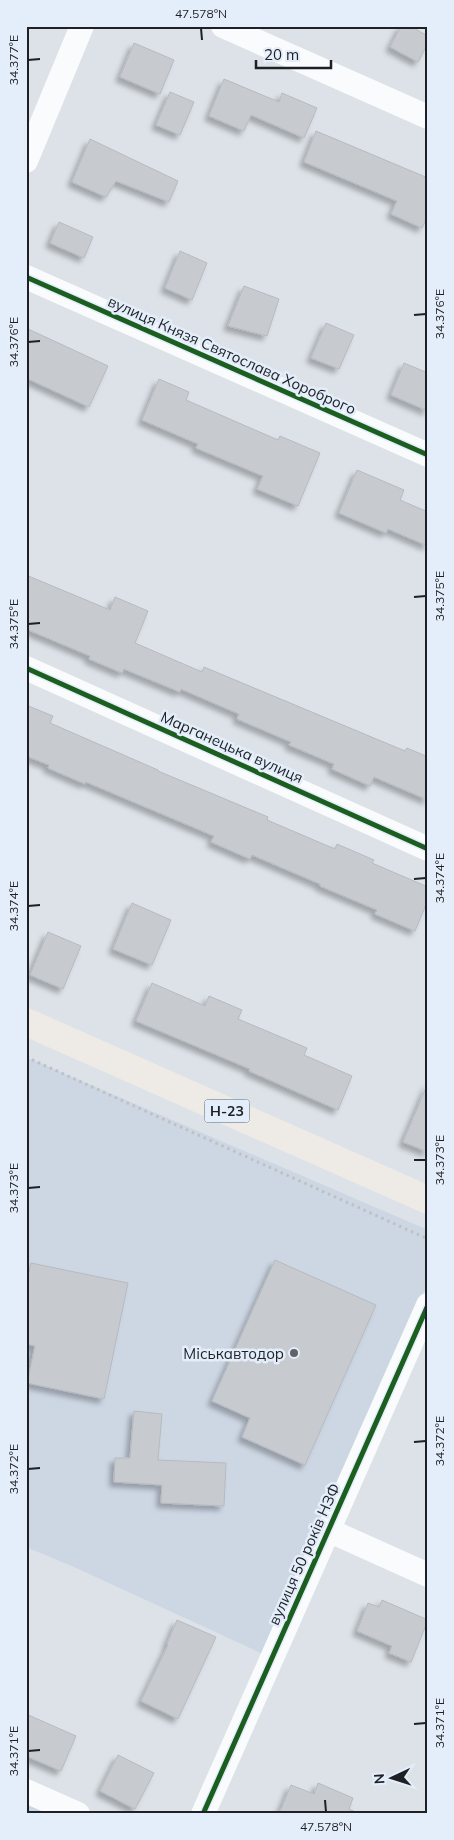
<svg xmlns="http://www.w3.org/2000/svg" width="454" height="1840" font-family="Mulish,sans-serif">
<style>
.built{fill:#cdd7e4}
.building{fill:#c7cbd0;stroke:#b7bac0;filter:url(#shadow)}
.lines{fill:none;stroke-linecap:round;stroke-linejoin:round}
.path{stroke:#bec0c3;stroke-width:3;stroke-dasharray:2.5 4;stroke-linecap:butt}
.street{stroke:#fafbfc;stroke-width:24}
.primary{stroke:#eeeae6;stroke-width:28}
.cycleway-casing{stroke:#e4eefa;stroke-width:8}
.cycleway{stroke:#1b5e20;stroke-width:5}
.ticks{fill:none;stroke:#1d2025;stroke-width:2}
.poi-dot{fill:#606469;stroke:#e4eefa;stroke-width:2}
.labels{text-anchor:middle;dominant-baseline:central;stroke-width:5;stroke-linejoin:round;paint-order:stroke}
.shield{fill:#e4eefa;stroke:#595e65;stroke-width:1}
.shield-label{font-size:14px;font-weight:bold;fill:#1d2025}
.street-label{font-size:15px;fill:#1d2025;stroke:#e4eefa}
.poi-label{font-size:15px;fill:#1d2025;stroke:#e4eefa;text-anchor:end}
.neatline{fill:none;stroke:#1d2025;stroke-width:2}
.ticks-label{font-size:12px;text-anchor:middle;fill:#1d2025}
</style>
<defs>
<filter id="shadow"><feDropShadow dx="-4.5" dy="4.5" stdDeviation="2.5" flood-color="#0004"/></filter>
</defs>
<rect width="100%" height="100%" fill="#dce2e8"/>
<path class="built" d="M 26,1057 L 428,1230 L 428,1282 L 265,1655 L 74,1567 L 26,1547 Z
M 26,1803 L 50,1814 L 26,1814 Z"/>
<path class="building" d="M 401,26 L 410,26 L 428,36 L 428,43 L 418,62 L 390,47 Z
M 134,43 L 174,60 L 160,94 L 120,77 Z
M 224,79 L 279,102 L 282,93 L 317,108 L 304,138 L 251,115 L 244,131 L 209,116 Z
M 170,92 L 194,102 L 180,135 L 156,125 Z
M 316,131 L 428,178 L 428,215 L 422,228 L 391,214 L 397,201 L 304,162 Z
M 90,139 L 178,181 L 169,202 L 116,181 L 106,197 L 72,182 Z
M 59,222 L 93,237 L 84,258 L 50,243 Z
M 180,251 L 207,263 L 192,300 L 165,288 Z
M 244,286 L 279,299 L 267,336 L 228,326 Z
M 326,323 L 354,335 L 339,369 L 311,358 Z
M 26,328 L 108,366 L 89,407 L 26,378 Z
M 404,363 L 428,373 L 428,411 L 391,395 Z
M 159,379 L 189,392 L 186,400 L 278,440 L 280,436 L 320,453 L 298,506 L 257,489 L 263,476 L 196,448 L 198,444 L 142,420 Z
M 357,470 L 404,490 L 400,500 L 428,512 L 428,546 L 388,529 L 386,533 L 339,513 Z
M 26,575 L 110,610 L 115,597 L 148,611 L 135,643 L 202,672 L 204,667 L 405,751 L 407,748 L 428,757 L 428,800 L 374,777 L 370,786 L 332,769 L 334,764 L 289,745 L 291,742 L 237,719 L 239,714 L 181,689 L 180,692 L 124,669 L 122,673 L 89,659 L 90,656 L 26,629 Z
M 26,705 L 53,716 L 50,723 L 158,770 L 158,771 L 268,817 L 267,820 L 335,849 L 337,844 L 374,860 L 372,863 L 428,887 L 428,900 L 415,931 L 375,914 L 377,910 L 320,886 L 320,884 L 252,855 L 250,859 L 211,842 L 214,836 L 86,782 L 85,784 L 48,768 L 49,765 L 26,756 Z
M 132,903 L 171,920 L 152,965 L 113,949 Z
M 48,932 L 81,946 L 63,989 L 30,975 Z
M 152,983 L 205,1006 L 209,996 L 242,1010 L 238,1019 L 307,1048 L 304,1055 L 352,1076 L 338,1110 L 249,1071 L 250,1069 L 136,1021 Z
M 428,1083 L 428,1152 L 403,1142 Z
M 275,1260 L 376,1305 L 305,1465 L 242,1437 L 250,1418 L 212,1401 Z
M 31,1263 L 128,1283 L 104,1399 L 27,1383 L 35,1346 L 26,1344 L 26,1286 Z
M 134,1411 L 162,1414 L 158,1460 L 226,1463 L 224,1506 L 161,1503 L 162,1485 L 114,1482 L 115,1458 L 130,1458 Z
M 382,1600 L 428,1620 L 411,1662 L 389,1653 L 392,1646 L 357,1631 L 368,1603 L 379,1607 Z
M 177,1620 L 216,1637 L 178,1719 L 141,1701 L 168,1645 L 167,1644 Z
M 26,1714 L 76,1736 L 61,1771 L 26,1756 Z
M 118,1755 L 154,1773 L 135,1809 L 100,1791 Z
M 318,1783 L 353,1798 L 349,1809 L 360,1814 L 279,1814 L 291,1785 L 314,1794 Z"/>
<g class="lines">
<path class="path" d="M 26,1057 L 428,1239"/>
<path class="street" d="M 223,26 L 428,117
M 26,161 L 82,26
M 26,277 L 428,455
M 26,668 L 428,849
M 328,1530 L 428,1575
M 26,1791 L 78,1814
M 203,1814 L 428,1305"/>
<path class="primary" d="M 26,1022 L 428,1200"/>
<defs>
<path id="cycleway" d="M 26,277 L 428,455
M 26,668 L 428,849
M 203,1814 L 428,1305"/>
</defs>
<use href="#cycleway" class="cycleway-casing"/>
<use href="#cycleway" class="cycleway"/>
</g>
<path class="ticks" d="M 201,28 L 202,40M 28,60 L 40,59M 414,315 L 426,314M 28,342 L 40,341M 414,597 L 426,596M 28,624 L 40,623M 414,879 L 426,878M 28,906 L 40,905M 414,1160 L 426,1160M 28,1188 L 40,1187M 414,1442 L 426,1441M 28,1469 L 40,1468M 414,1724 L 426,1723M 28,1751 L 40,1750M 325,1800 L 326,1812"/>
<circle class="poi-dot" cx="294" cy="1353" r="5"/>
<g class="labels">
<rect class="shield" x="204.5" y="1099.5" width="45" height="23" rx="4"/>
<g class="shield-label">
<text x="227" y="1111">Н-23</text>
</g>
<g class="street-label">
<text transform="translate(232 355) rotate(24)">вулиця Князя Святослава Хороброго</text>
<text transform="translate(232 747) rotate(24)">Марганецька вулиця</text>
<text transform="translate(304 1554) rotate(-66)">вулиця 50 років НЗФ</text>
</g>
<g class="poi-label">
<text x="284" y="1353">Міськавтодор</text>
</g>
</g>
<rect width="454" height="1840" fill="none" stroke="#e4eefa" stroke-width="55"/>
<g transform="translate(392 1778) rotate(266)" stroke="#e4eefa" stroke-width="4" paint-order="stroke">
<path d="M0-4L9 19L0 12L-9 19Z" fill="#1d2025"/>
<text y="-8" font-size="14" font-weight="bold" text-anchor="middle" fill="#1d2025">N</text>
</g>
<path d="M256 60v8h75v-8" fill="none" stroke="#1d2025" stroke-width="2.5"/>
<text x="264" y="60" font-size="15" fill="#1d2025" stroke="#e4eefa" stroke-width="4" paint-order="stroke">20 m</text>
<rect x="28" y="28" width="398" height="1784" class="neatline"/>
<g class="ticks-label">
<text x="201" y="18">47.578°N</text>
<text transform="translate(14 60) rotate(-90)" y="4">34.377°E</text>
<text transform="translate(440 314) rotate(-90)" y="4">34.376°E</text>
<text transform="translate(14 342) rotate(-90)" y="4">34.376°E</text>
<text transform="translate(440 596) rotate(-90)" y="4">34.375°E</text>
<text transform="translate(14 624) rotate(-90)" y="4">34.375°E</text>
<text transform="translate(440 878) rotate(-90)" y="4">34.374°E</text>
<text transform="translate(14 906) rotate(-90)" y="4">34.374°E</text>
<text transform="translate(440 1160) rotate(-90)" y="4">34.373°E</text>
<text transform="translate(14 1188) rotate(-90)" y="4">34.373°E</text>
<text transform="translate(440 1441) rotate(-90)" y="4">34.372°E</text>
<text transform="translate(14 1469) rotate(-90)" y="4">34.372°E</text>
<text transform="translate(440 1723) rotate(-90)" y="4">34.371°E</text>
<text transform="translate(14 1751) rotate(-90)" y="4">34.371°E</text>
<text x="326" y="1831">47.578°N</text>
</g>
</svg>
